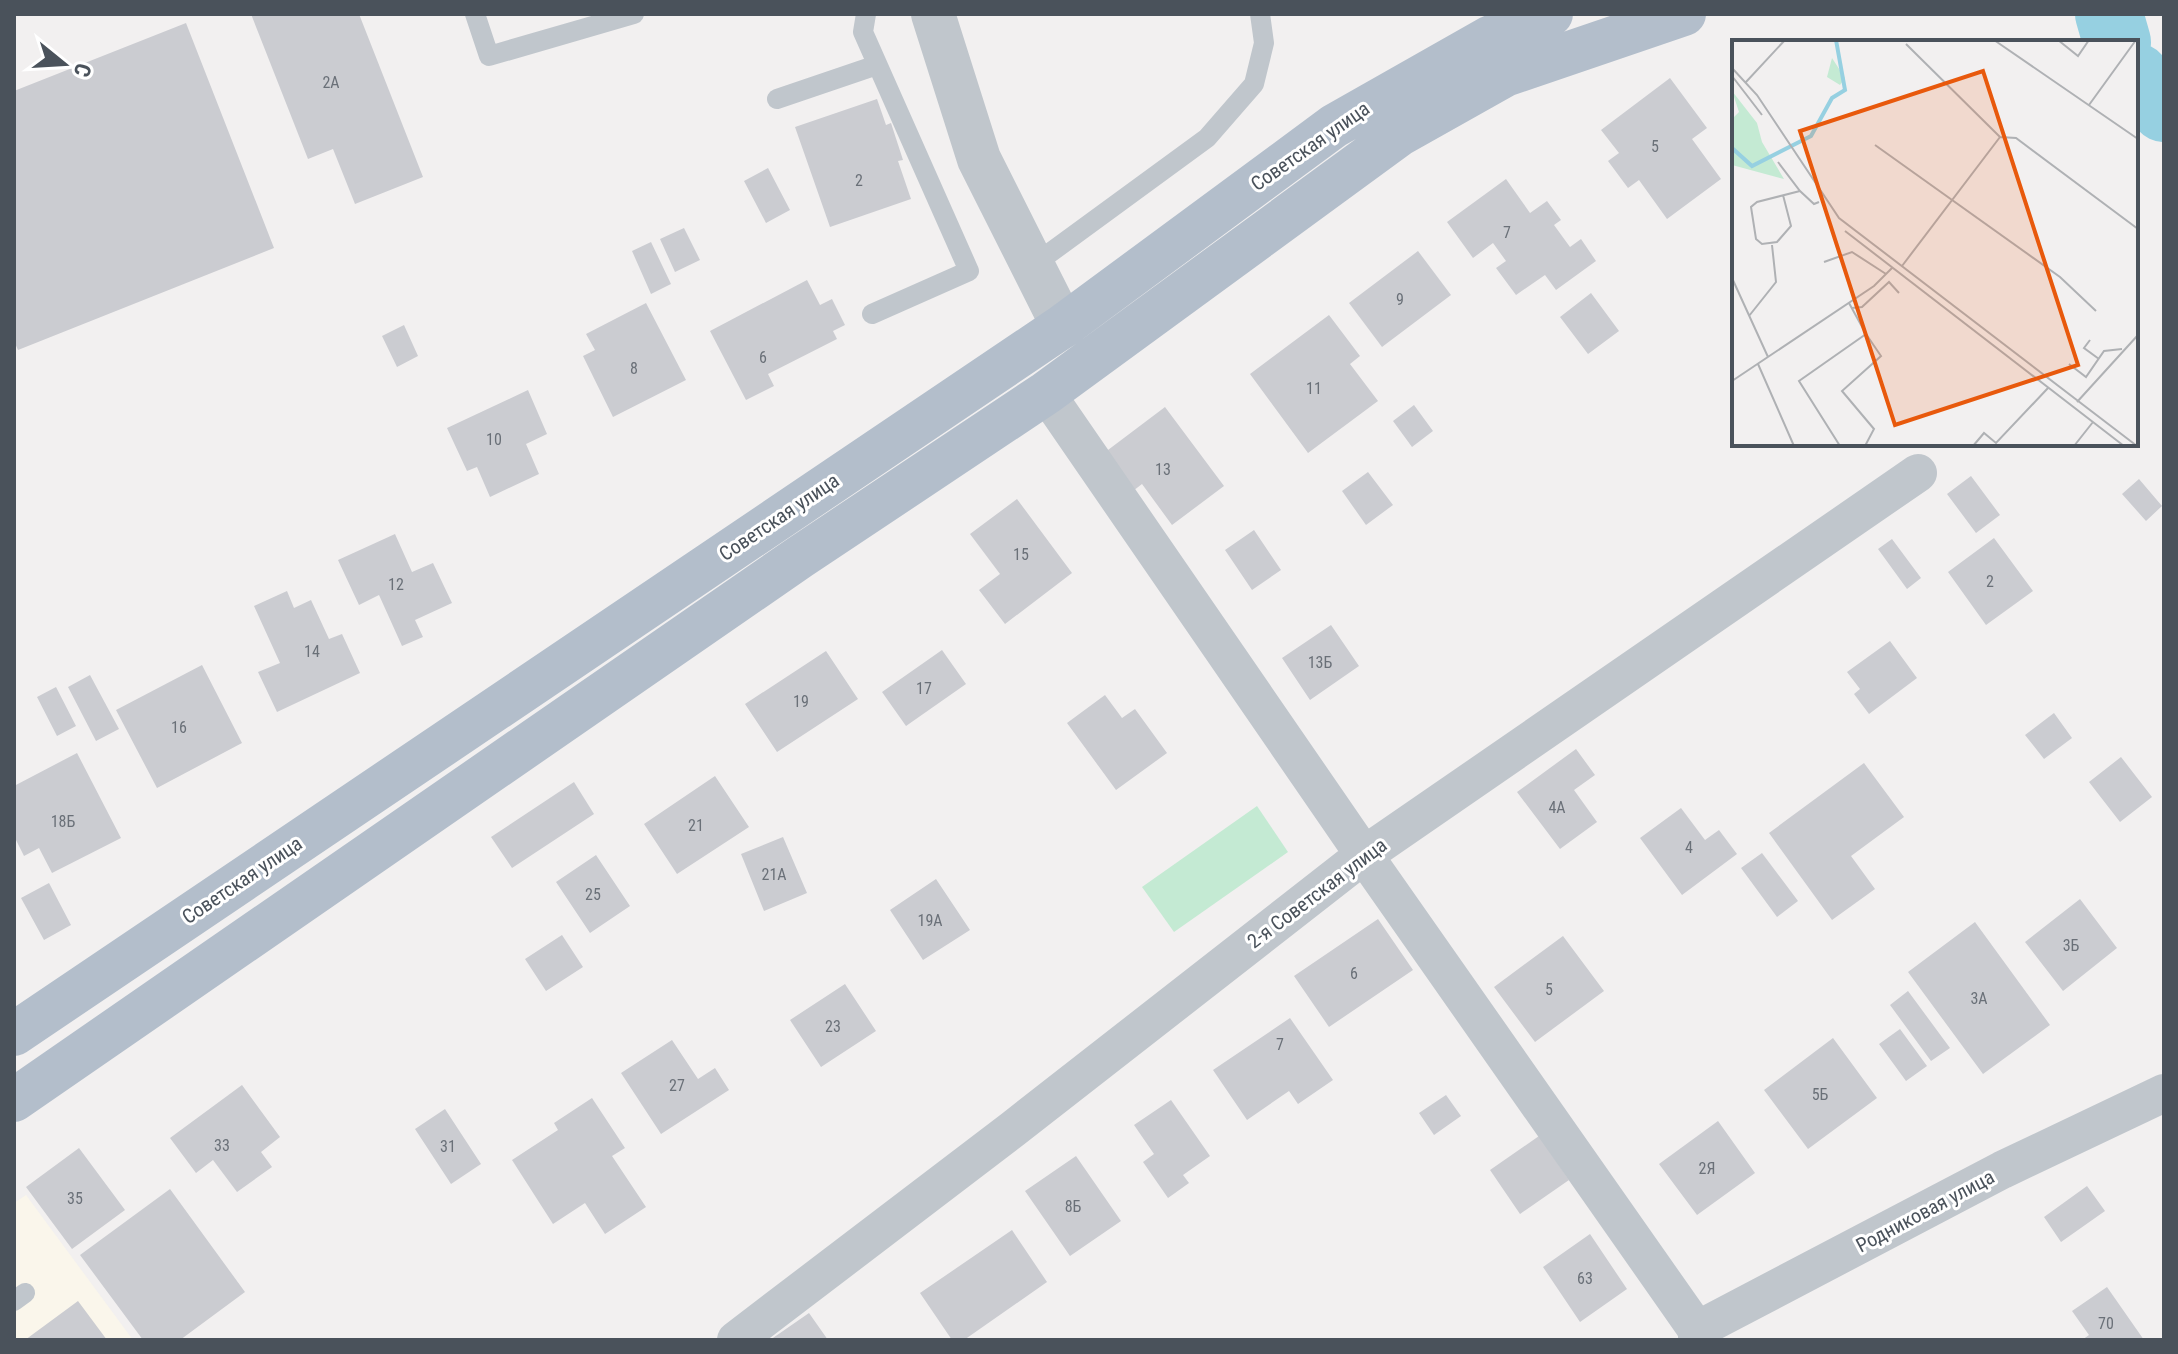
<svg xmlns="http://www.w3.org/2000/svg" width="2178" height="1354" font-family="'Roboto Condensed',sans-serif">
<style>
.commercial{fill:#faf6eb}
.green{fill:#c4ead3}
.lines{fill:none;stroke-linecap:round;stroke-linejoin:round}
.river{stroke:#96d0e1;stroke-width:68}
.building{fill:#cbccd1}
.service{stroke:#c0c6cc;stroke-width:20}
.minor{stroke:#c0c6cc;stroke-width:38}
.tertiary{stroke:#c0c6cc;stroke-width:44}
.primary{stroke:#b3becb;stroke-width:44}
.labels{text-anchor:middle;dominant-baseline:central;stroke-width:6;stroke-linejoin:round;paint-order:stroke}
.number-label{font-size:16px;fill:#6a7078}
.street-label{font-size:20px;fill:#4a525b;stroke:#fff}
.inset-river{fill:none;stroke:#96d0e1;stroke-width:4}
.inset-road{fill:none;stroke:#afb1b4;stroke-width:2}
.view{fill:#e8590c;fill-opacity:0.15;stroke:#e8590c;stroke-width:4}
.inset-edge{fill:none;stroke:#4a525b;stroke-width:4}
</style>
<rect width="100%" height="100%" fill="#f2f0f0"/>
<path class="commercial" d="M 26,1195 L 133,1340 L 14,1340 L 14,1203 Z"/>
<path class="green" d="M 1257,806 L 1288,852 L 1174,932 L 1142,887 Z"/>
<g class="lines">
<path class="river" d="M 2109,14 L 2117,42
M 2136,77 L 2164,108"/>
</g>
<path class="building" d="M 251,14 L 359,14 L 423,177 L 355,204 L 333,149 L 308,159 Z
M 186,23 L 274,248 L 18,350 L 14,341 L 14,91 Z
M 1670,78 L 1707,128 L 1692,139 L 1721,179 L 1667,219 L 1639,180 L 1628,188 L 1608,161 L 1619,153 L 1601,130 Z
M 877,99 L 886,125 L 891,123 L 903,160 L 898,161 L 911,199 L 830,227 L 795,127 Z
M 768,168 L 790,210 L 766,223 L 744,181 Z
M 1506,179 L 1530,213 L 1547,201 L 1561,220 L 1554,225 L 1570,247 L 1581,239 L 1596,261 L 1556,290 L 1545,275 L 1516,295 L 1496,268 L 1506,261 L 1493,243 L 1473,258 L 1447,222 Z
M 684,228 L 700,260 L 675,272 L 660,239 Z
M 651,242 L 671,284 L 651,294 L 632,251 Z
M 1418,251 L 1451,295 L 1382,347 L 1349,303 Z
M 807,280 L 820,305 L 832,299 L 845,325 L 833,331 L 837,339 L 768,374 L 774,386 L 746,400 L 710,331 Z
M 1591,293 L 1619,331 L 1588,354 L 1560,317 Z
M 646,303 L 686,380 L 613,417 L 583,356 L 595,350 L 586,334 Z
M 1329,315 L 1360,356 L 1350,364 L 1378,401 L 1308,453 L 1250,374 Z
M 404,325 L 418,356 L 397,367 L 382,336 Z
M 528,390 L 547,434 L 526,444 L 539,474 L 490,497 L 477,467 L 467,471 L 447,428 Z
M 1414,405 L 1433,431 L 1412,447 L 1393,421 Z
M 1165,407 L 1224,486 L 1172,525 L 1142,484 L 1133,491 L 1104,453 Z
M 1368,472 L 1393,505 L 1366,525 L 1342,491 Z
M 1971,476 L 2000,515 L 1976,533 L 1947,494 Z
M 2139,479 L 2162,506 L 2146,521 L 2122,494 Z
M 1017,499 L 1072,573 L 1005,624 L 979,590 L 1000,574 L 970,534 Z
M 1254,530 L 1281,570 L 1252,590 L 1225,550 Z
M 395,534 L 412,572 L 433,563 L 452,603 L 415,620 L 423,637 L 402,646 L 379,595 L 359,605 L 338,560 Z
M 1994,538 L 2033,591 L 1986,625 L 1948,572 Z
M 1892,539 L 1921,578 L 1907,589 L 1878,549 Z
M 287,591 L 294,608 L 311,600 L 329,639 L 342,634 L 360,673 L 277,712 L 258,672 L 280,663 L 254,606 Z
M 1331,625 L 1359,666 L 1310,700 L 1282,658 Z
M 1890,641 L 1917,678 L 1869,714 L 1854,694 L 1860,689 L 1847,672 Z
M 942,650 L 966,684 L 906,726 L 882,692 Z
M 826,651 L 858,699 L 777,752 L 745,704 Z
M 202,665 L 242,743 L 157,788 L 116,710 Z
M 90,675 L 119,729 L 96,741 L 68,687 Z
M 56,687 L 76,726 L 57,736 L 37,697 Z
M 1105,695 L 1122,718 L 1135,709 L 1167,753 L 1116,790 L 1067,723 Z
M 2054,713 L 2072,738 L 2044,759 L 2025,735 Z
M 1576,749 L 1595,775 L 1574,790 L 1597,822 L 1560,849 L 1517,792 Z
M 77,753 L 121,838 L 52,873 L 39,848 L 24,856 L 14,836 L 14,806 L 16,805 L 14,786 Z
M 2121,757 L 2152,797 L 2120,822 L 2089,782 Z
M 1864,763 L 1904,817 L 1851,856 L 1875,889 L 1832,920 L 1769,833 Z
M 715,776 L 749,827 L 677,874 L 644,824 Z
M 574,782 L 594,814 L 512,868 L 491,837 Z
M 1681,808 L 1705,840 L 1719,830 L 1737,854 L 1682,895 L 1640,838 Z
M 783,837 L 807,893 L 764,911 L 741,854 Z
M 1762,853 L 1798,901 L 1777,917 L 1741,868 Z
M 596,855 L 630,906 L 590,933 L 556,882 Z
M 936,879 L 970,930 L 923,960 L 890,910 Z
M 49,883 L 71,925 L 44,940 L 21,898 Z
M 2080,899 L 2117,948 L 2063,991 L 2025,942 Z
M 1378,919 L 1413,970 L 1329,1027 L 1294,976 Z
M 1975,922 L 2050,1025 L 1983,1074 L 1908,972 Z
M 562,935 L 583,967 L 546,991 L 525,959 Z
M 1563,936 L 1604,991 L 1535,1042 L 1494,987 Z
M 845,984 L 876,1031 L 821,1067 L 790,1020 Z
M 1908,991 L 1950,1048 L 1931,1061 L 1890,1005 Z
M 1290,1018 L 1333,1080 L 1298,1104 L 1289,1091 L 1247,1120 L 1213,1070 Z
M 1900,1029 L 1927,1066 L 1906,1081 L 1879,1044 Z
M 1833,1038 L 1877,1098 L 1808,1149 L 1764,1090 Z
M 672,1040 L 698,1079 L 715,1068 L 729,1090 L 661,1134 L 621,1073 Z
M 242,1085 L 280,1137 L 261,1152 L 272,1167 L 237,1192 L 213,1160 L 196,1173 L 170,1138 Z
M 1446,1095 L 1461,1116 L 1434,1135 L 1419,1113 Z
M 592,1098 L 625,1148 L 612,1156 L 646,1207 L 605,1234 L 585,1203 L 553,1224 L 512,1160 L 558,1130 L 554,1123 Z
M 1171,1100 L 1210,1156 L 1183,1175 L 1189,1183 L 1168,1198 L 1143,1162 L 1154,1154 L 1134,1125 Z
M 445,1109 L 481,1164 L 451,1184 L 415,1129 Z
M 1718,1121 L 1755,1173 L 1697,1215 L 1659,1164 Z
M 1539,1136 L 1569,1180 L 1520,1214 L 1490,1170 Z
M 79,1148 L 125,1210 L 72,1249 L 26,1187 Z
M 1076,1156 L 1121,1221 L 1070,1256 L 1025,1191 Z
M 2087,1186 L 2105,1211 L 2061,1242 L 2044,1217 Z
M 170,1189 L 245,1292 L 180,1340 L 143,1340 L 80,1255 Z
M 1012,1230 L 1047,1282 L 964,1340 L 952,1340 L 920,1293 Z
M 1590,1234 L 1627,1289 L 1580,1322 L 1543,1267 Z
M 2107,1287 L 2144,1340 L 2082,1340 L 2089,1335 L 2072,1311 Z
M 78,1301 L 107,1340 L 25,1340 Z
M 809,1313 L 828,1340 L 770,1340 Z"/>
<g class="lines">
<path class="service" d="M 475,14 L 489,56 L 634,14
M 866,14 L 863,32 L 969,271 L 872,314
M 777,99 L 877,65
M 1032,266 L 1207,138 L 1254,84 L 1264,43 L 1260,14
M 14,1301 L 25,1293"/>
<path class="minor" d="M 1046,393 L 1364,855 L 1697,1330
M 736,1340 L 1013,1129 L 1364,855 L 1918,473
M 1697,1340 L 1697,1330 L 2002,1170 L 2164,1093"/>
<path class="tertiary" d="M 933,14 L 979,159 L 1063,326"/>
<path class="primary" d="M 14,1034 L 1063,326 L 1334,126 L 1491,37 L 1551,14
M 14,1100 L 800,557 L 1046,393 L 1400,134 L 1505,75 L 1684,14"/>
</g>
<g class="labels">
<g class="number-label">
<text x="331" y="82">2А</text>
<text x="1655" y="146">5</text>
<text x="859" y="180">2</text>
<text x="1507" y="232">7</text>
<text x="1400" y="299">9</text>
<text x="763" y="357">6</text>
<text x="634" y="368">8</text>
<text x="1314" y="388">11</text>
<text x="494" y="439">10</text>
<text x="1163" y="469">13</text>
<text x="1021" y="554">15</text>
<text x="1990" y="581">2</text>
<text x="396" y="584">12</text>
<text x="312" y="651">14</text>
<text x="1320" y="662">13Б</text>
<text x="924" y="688">17</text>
<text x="801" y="701">19</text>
<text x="179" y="727">16</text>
<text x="1557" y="807">4А</text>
<text x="63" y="821">18Б</text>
<text x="696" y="825">21</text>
<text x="1689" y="847">4</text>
<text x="774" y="874">21А</text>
<text x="593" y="894">25</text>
<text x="930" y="920">19А</text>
<text x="2071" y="945">3Б</text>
<text x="1354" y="973">6</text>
<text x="1549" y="989">5</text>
<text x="1979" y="998">3А</text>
<text x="833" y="1026">23</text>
<text x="1280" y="1044">7</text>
<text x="677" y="1085">27</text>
<text x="1820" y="1094">5Б</text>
<text x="222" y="1145">33</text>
<text x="448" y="1146">31</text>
<text x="1707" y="1168">2Я</text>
<text x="75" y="1198">35</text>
<text x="1073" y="1206">8Б</text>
<text x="1585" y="1278">63</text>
<text x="2106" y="1323">70</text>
</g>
<g class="street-label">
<text transform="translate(1310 146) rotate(-35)">Советская улица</text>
<text transform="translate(779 517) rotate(-34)">Советская улица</text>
<text transform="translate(242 880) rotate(-34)">Советская улица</text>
<text transform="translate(1317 893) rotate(-37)">2-я Советская улица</text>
<text transform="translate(1925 1211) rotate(-28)">Родниковая улица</text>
</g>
</g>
<g transform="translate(1732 40)">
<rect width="406" height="406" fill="#f2f0f0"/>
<path d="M 100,18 L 113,38 L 108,45 L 95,37 ZM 0,51 L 25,83 L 30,102 L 52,139 L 0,125 L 0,79 L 7,72 Z" fill="#c4ead3"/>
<path class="inset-river" d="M 0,108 L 20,126 L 79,96 L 100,58 L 113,50 L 104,0"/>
<path class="inset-road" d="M 262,0 L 406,99M 326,0 L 346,16 L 357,0M 174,4 L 268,97 L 284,98 L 406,189M 0,28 L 25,55 L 107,178 L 405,406M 0,36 L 30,75M 14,42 L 53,0M 357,65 L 404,0M 143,105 L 328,237 L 364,271M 46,122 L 68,151 L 82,164 L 87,162M 51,155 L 59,186 L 45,202 L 30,204 L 24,199 L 19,167 L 25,162 L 68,151M 113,191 L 392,406M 92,222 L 120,212 L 154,234M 170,226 L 268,97M 0,238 L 36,317M 120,268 L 130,267 L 157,242 L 167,253M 17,276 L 44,242 L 40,205M 358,300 L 352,308 L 367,319M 26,324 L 62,406M 337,324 L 354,337 L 372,311 L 390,309M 0,341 L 142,246 L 161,227M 345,362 L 406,295M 108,406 L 67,341 L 134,294 L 117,263M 133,406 L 142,389 L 110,351 L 149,316 L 134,294M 241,406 L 252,393 L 264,403 L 316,348M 342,406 L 361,382"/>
<path class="view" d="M 251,31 L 346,325 L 163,385 L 68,91 Z"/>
<rect width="406" height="406" class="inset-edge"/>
</g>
<rect width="2178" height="1354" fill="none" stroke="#4a525b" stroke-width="32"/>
<g transform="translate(64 64) rotate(108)" stroke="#ffffff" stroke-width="6" paint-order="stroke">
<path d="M0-6L14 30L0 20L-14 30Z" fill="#4a525b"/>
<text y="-12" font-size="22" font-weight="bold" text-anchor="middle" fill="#4a525b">С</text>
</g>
</svg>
